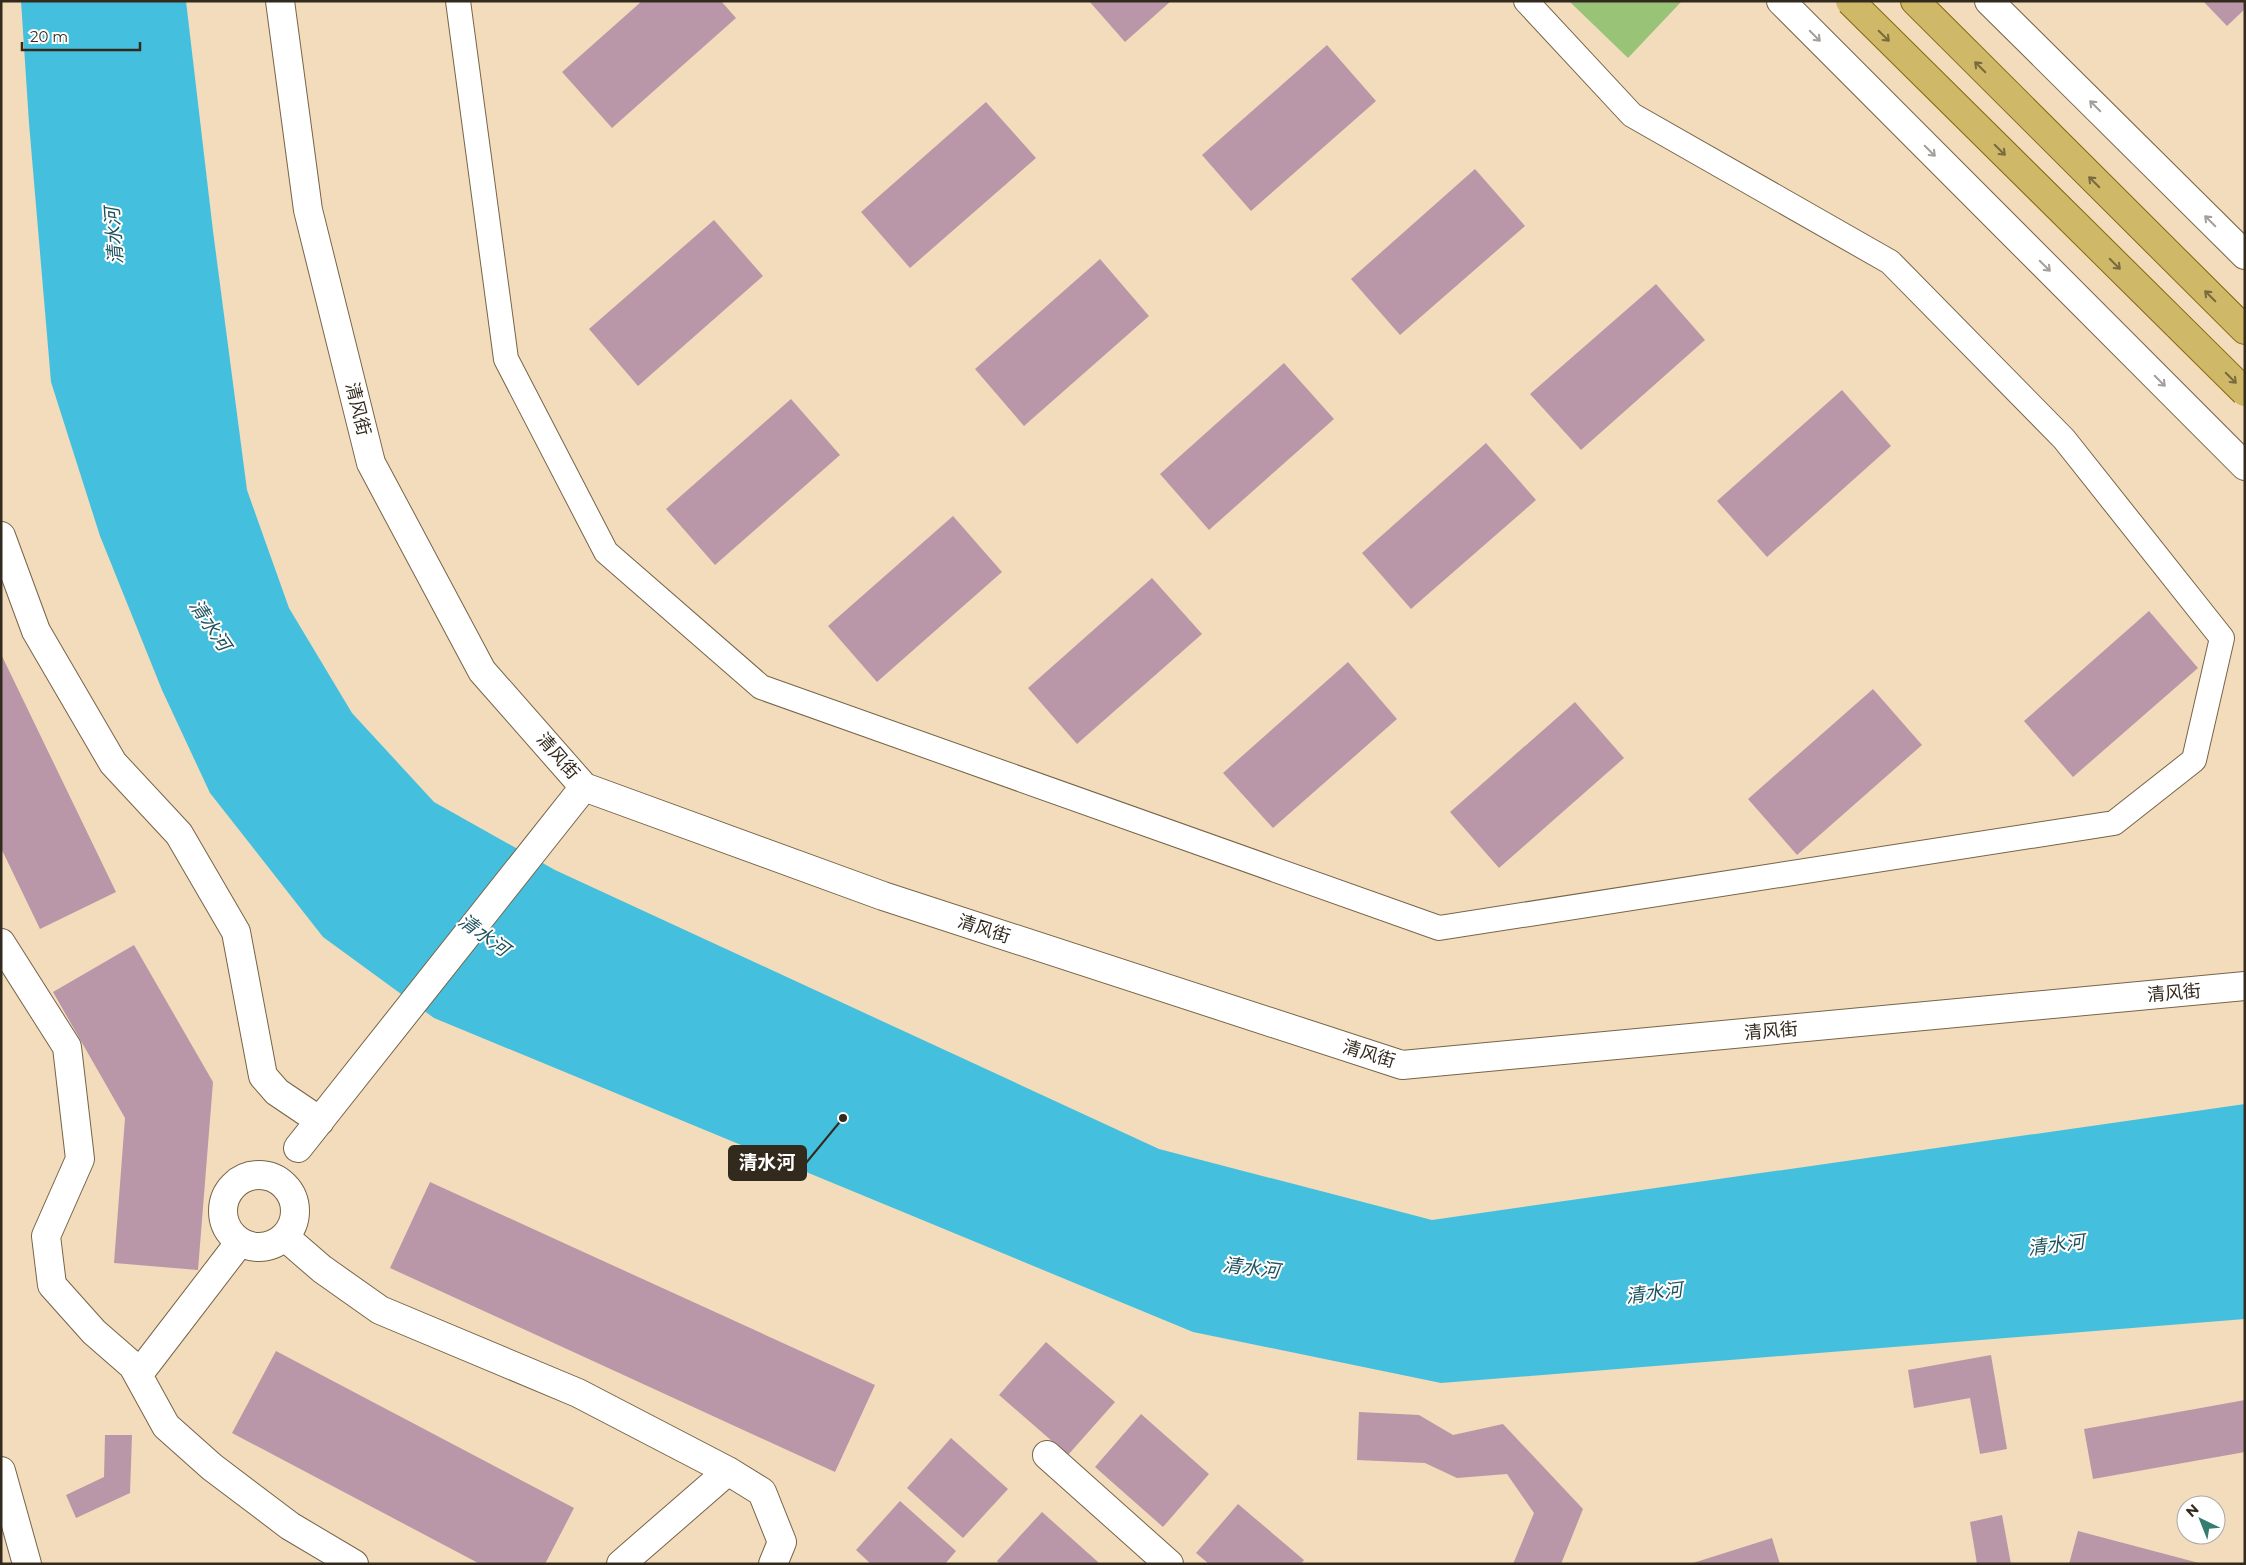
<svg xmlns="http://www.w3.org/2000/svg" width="2246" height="1565" font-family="Montserrat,'Noto Sans SC',sans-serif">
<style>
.green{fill:#99c377}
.water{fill:#44c0de}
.building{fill:#ba97a8}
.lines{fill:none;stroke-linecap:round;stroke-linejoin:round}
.lane-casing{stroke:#776448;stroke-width:26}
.street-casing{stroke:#776448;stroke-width:30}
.secondary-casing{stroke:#776448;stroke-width:30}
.primary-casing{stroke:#84680c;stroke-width:30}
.lane{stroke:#fff;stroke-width:24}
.street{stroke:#fff;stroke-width:28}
.secondary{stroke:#fff;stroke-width:28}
.primary{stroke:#cfb867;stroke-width:28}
.primary-bridge-casing{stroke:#84680c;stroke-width:30;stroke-linecap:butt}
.primary-bridge{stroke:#cfb867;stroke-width:28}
.oneway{stroke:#a39f9a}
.oneway2{stroke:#796a3f}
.labels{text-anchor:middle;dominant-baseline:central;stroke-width:4;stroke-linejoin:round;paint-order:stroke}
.street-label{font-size:18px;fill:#332a1e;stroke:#fff}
.water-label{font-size:19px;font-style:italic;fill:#1e525e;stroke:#fff}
.leader{fill:none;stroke:#332a1e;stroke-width:2}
.callout-dot{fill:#332a1e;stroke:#fff;stroke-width:2}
.callout{fill:#332a1e;stroke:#332a1e;stroke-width:2}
.callout-label{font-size:19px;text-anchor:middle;font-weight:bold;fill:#fff}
</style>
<rect width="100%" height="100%" fill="#f2dcbc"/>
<path class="green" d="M 1569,1 L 1680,1 L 1681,2 L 1628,58 Z"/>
<path class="water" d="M 21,1 L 186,1 L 213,231 L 247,490 L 289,608 L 352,713 L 434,802 L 555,870 L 1159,1149 L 1432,1220 L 2245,1104 L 2245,1319 L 1441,1383 L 1193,1332 L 434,1018 L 323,937 L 210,793 L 162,690 L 100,536 L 51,382 L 29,123 Z"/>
<path class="building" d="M 642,1 L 721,1 L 736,18 L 612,128 L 562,72 Z
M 1089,1 L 1171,1 L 1125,42 Z
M 2203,1 L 2245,1 L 2245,9 L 2227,26 Z
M 1327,45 L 1376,101 L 1251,211 L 1202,155 Z
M 986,102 L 1036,158 L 910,268 L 861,212 Z
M 1475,169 L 1525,226 L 1400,335 L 1351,279 Z
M 714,220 L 763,276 L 638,386 L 589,329 Z
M 1100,259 L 1149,316 L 1024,426 L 975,369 Z
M 1656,284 L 1705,340 L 1581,450 L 1530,394 Z
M 1284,363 L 1334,419 L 1209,530 L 1160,474 Z
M 1842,390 L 1891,446 L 1767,557 L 1717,501 Z
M 791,399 L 840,455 L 715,565 L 666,509 Z
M 1486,443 L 1536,500 L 1411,609 L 1362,553 Z
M 953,516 L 1002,572 L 877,682 L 828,626 Z
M 1152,578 L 1202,634 L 1077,744 L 1028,688 Z
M 2149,611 L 2198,668 L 2073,777 L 2024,721 Z
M 1,654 L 116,892 L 40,929 L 1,848 Z
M 1348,662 L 1397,719 L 1273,828 L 1223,773 Z
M 1873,689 L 1922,745 L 1797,855 L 1748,799 Z
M 1575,702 L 1624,758 L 1499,868 L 1450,812 Z
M 134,945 L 213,1082 L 198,1270 L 114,1263 L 125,1118 L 53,992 Z
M 430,1182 L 875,1385 L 835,1472 L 390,1268 Z
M 1046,1342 L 1115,1402 L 1068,1455 L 999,1395 Z
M 276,1351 L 574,1508 L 545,1564 L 480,1564 L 232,1433 Z
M 1991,1355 L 2007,1449 L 1980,1454 L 1970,1398 L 1914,1408 L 1908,1370 Z
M 2245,1400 L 2245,1452 L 2093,1479 L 2084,1429 Z
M 1359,1412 L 1419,1415 L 1453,1435 L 1503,1424 L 1583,1509 L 1561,1564 L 1513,1564 L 1534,1513 L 1507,1474 L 1457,1478 L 1425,1463 L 1357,1460 Z
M 1141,1414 L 1209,1474 L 1163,1527 L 1095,1467 Z
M 105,1435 L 132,1435 L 130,1493 L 76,1518 L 66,1495 L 104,1477 Z
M 951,1438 L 1008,1489 L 963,1538 L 907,1488 Z
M 900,1501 L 956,1551 L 945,1564 L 871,1564 L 856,1550 Z
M 1238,1504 L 1304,1560 L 1301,1564 L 1209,1564 L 1196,1553 Z
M 1042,1512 L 1098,1562 L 1097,1564 L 1000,1564 L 997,1561 Z
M 2002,1515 L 2011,1564 L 1977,1564 L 1970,1522 Z
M 2078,1531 L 2199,1563 L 2199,1564 L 2069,1564 Z
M 1772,1538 L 1780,1564 L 1693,1564 L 1693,1563 Z"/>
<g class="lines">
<defs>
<path id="lane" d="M 458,1 L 506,359 L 606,552 L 761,687 L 1439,928 L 2114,823 L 2194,760 L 2222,638 L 2064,439 L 1890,262 L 1632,115 L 1526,1"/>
<path id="street" d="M 280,1 L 308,210 L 371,463 L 482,671 L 584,787 L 883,896 L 1402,1065 L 2245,986
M 1,536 L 36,631 L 113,763 L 179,834 L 236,932 L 263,1076 L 277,1092 L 320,1121
M 1,943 L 67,1047 L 80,1159 L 46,1236 L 52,1285 L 94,1332 L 133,1366 L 166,1426 L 212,1467 L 290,1526 L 354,1564
M 298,1148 L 584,787
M223 1211a36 36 0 1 1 72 0a36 36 0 1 1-72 0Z
M 285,1237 L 322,1269 L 380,1310 L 578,1393 L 728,1471 L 762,1492 L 782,1542 L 773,1564
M 138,1375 L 240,1242
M 1047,1455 L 1169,1564
M 1,1471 L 27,1564
M 621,1564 L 728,1471"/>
<path id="secondary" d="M 1781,1 L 2245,466
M 1989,1 L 2245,255"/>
<path id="primary" d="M 1915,1 L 2245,330"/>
</defs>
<use href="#lane" class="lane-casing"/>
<use href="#street" class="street-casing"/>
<use href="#secondary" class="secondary-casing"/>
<use href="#primary" class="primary-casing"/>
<use href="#lane" class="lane"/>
<use href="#street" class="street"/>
<use href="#secondary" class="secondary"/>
<use href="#primary" class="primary"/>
<defs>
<path id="primary-bridge" d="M 1850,1 L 2245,392"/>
</defs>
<use href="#primary-bridge" class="primary-bridge-casing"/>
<use href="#primary-bridge" class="primary-bridge"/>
</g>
<defs><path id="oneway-shaft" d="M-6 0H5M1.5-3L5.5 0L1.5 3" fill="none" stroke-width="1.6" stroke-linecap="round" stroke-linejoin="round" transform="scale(1.25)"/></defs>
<g class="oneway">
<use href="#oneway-shaft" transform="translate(1815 36) rotate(45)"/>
<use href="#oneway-shaft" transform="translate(2095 106) rotate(-135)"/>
<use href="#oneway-shaft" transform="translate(1930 151) rotate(45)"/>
<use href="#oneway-shaft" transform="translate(2210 221) rotate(-135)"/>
<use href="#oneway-shaft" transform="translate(2045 266) rotate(45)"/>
<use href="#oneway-shaft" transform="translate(2160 381) rotate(45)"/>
</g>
<g class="oneway2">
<use href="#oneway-shaft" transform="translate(1884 36) rotate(45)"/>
<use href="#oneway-shaft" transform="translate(1980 67) rotate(-135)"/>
<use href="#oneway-shaft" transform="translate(2000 150) rotate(45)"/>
<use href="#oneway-shaft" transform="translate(2094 182) rotate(-135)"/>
<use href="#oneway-shaft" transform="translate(2115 264) rotate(45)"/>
<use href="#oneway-shaft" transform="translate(2210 296) rotate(-135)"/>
<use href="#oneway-shaft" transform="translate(2231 378) rotate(45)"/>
</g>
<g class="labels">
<g class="street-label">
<text transform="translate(358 409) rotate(76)">清风街</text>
<text transform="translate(558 756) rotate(49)">清风街</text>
<text transform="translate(984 929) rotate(18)">清风街</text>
<text transform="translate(2174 993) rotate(-5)">清风街</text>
<text transform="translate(1771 1031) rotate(-5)">清风街</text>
<text transform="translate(1369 1054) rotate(17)">清风街</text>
</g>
<g class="water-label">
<text transform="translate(114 236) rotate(-94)">清水河</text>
<text transform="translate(210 625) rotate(56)">清水河</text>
<text transform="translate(484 935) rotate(36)">清水河</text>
<text transform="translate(2056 1245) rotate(-7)">清水河</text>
<text transform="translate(1251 1268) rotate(7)">清水河</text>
<text transform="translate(1654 1293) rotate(-7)">清水河</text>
</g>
</g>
<path class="leader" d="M843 1118L806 1163"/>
<circle class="callout-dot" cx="843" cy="1118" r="5"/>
<rect class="callout" x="729" y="1146" width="77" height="34" rx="5"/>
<g class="callout-label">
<text x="767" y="1169">清水河</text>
</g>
<rect width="2246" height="1565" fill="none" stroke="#332a1e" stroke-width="5"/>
<g transform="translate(2201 1520) rotate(317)"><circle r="24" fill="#ffffff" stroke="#adaaa5"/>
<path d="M0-4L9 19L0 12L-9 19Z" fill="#377c71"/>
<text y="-8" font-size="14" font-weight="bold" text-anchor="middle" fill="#332a1e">N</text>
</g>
<path d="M22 42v8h118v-8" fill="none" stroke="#332a1e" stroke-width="2.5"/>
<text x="30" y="42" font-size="15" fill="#332a1e" stroke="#ffffff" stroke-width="4" paint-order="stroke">20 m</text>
</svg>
